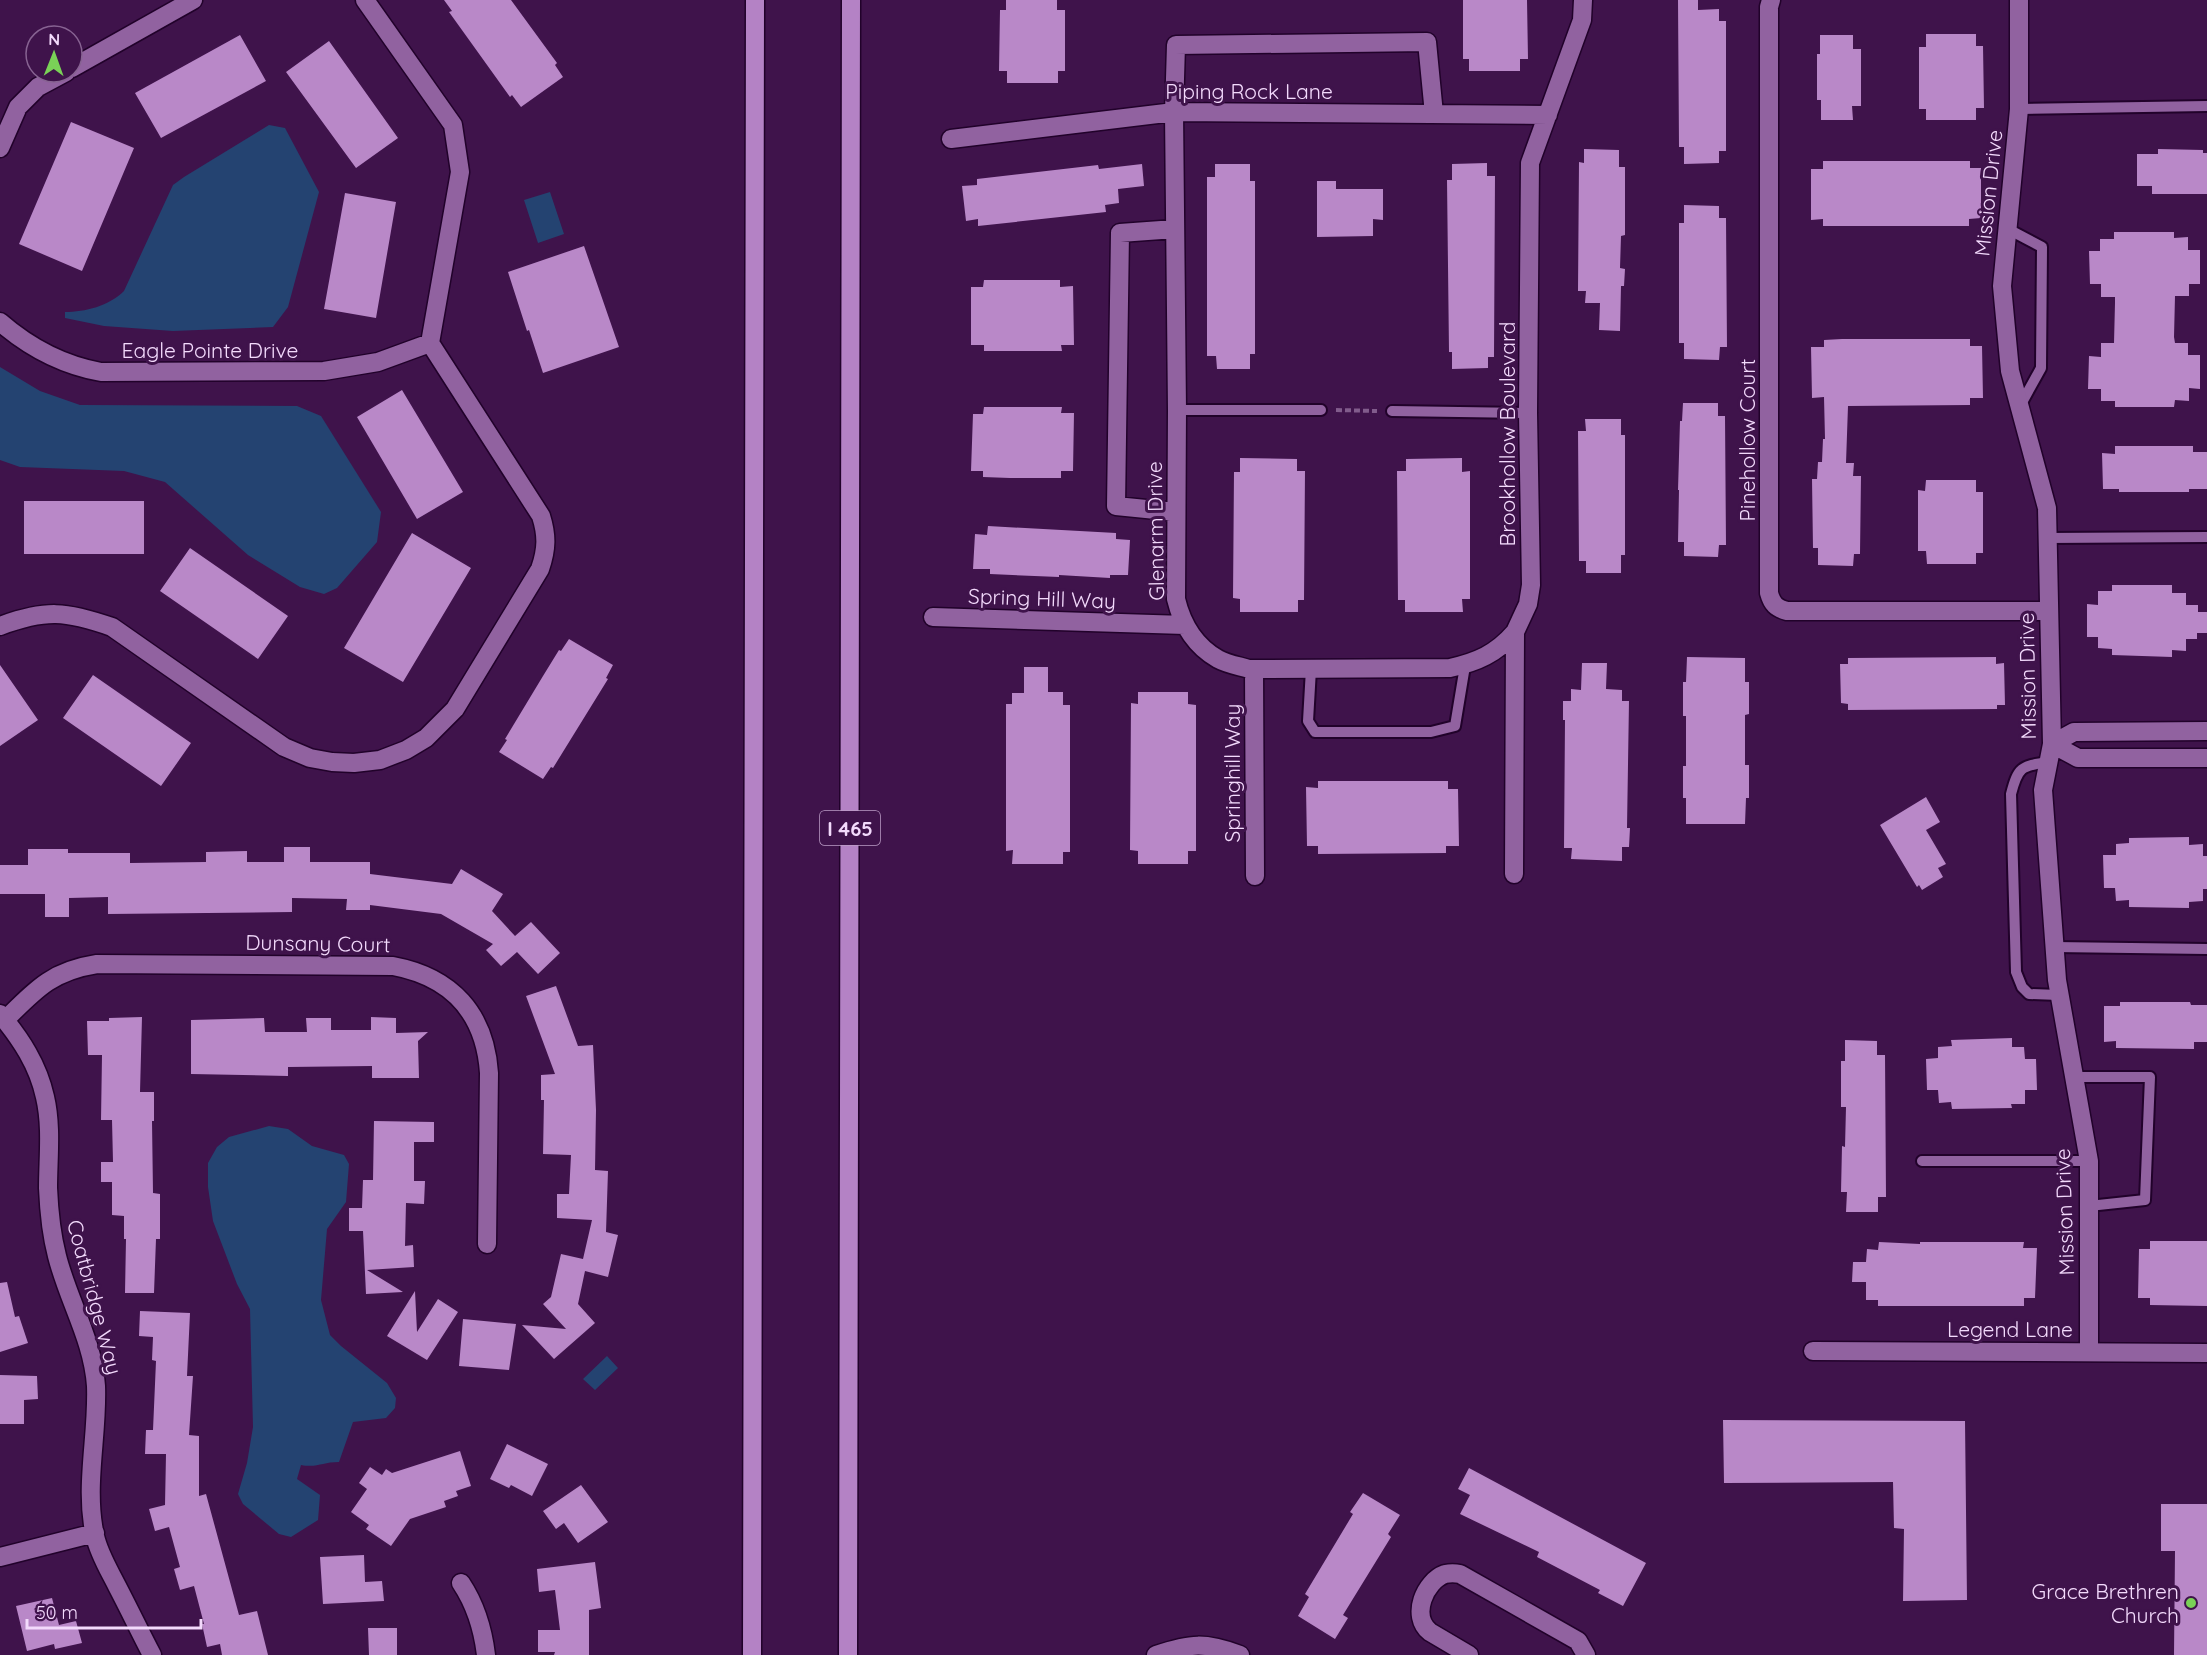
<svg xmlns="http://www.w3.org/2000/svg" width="2207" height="1655" font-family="Quicksand,sans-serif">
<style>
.water{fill:#244371}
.building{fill:#b988c8}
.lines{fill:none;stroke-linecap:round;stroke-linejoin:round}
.service-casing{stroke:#21022a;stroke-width:14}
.minor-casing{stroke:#21022a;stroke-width:21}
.motorway-casing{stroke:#21022a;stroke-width:21}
.path{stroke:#815c8c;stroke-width:4;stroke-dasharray:6 3;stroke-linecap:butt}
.service{stroke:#9162a0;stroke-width:10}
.minor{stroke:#9162a0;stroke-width:18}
.motorway{stroke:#b482c5;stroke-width:18}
.poi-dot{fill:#7ad157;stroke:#3f134b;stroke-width:2}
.labels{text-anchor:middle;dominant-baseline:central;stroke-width:6;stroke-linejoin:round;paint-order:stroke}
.shield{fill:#3f134b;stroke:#bd9ec7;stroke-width:1.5}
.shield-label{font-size:20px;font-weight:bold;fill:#f3dafc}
.street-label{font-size:21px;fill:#f3dafc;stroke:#3f134b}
.poi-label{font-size:21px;fill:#f3dafc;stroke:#3f134b;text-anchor:end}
</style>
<rect width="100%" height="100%" fill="#3f134b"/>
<path class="water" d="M 269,125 L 285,128 L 319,192 L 288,307 L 273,327 L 173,331 L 104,326 L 65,318 L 65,312 C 85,312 109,306 124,291 L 173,185 L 184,177 Z
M 550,192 L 564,234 L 538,243 L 524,200 Z
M 0,367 L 40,391 L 80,405 L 297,406 L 321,416 L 381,512 L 377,542 L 337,588 L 324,594 L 300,587 L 248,555 L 165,482 L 124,471 L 20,467 L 0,460 Z
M 269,1126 L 288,1129 L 312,1146 L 344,1155 L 349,1164 L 346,1202 L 327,1229 L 321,1300 L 330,1335 L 341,1346 L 387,1383 L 396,1398 L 395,1408 L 386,1418 L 353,1422 L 339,1462 C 322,1462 318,1468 301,1465 L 297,1479 L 320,1495 L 318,1520 L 291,1537 L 279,1534 L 243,1504 L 238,1494 L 247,1463 L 253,1427 L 250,1309 L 237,1284 L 213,1221 L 208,1187 L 208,1163 L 217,1147 L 229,1137 Z
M 607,1356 L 618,1368 L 595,1390 L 583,1379 Z"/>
<path class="building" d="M 444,0 L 511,0 L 557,63 L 555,65 L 563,77 L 521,107 L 512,95 L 510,97 L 472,44 L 449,12 L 452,11 Z
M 1006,0 L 1057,0 L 1057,10 L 1065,10 L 1065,71 L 1058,71 L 1058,83 L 1007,83 L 1007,71 L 999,71 L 1000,10 L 1006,10 Z
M 1463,0 L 1527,0 L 1528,59 L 1520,59 L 1520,71 L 1469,71 L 1469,59 L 1463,59 Z
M 1678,0 L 1698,0 L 1698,10 L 1719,9 L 1719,21 L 1726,21 L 1726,151 L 1719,151 L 1719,163 L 1684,164 L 1684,147 L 1679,147 Z
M 1926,34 L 1976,34 L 1976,46 L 1983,46 L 1984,108 L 1976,108 L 1976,120 L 1926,120 L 1926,109 L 1919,109 L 1919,47 L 1926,47 Z
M 240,35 L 266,81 L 161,138 L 135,93 Z
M 1820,35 L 1853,35 L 1853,49 L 1861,49 L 1861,106 L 1852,106 L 1853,120 L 1821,120 L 1821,100 L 1817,100 L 1817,54 L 1820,54 Z
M 329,41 L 398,138 L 356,168 L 286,72 Z
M 71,122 L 134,148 L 82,271 L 19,244 Z
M 1584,149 L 1619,150 L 1619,167 L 1625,167 L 1625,235 L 1621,236 L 1620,268 L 1625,269 L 1624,286 L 1621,286 L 1620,331 L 1599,330 L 1600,303 L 1585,303 L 1586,291 L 1578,291 L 1579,162 L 1584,163 Z
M 2158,149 L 2203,150 L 2203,153 L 2207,153 L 2207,194 L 2152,194 L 2152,186 L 2137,186 L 2137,154 L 2158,154 Z
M 1823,161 L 1970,161 L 1970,168 L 1981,168 L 1981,218 L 1969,219 L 1969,226 L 1823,226 L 1823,219 L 1811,220 L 1811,169 L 1823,169 Z
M 1487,163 L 1487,176 L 1495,176 L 1494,357 L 1488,357 L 1488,368 L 1452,369 L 1452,352 L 1449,352 L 1447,180 L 1452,180 L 1452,164 Z
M 1142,164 L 1144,186 L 1118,189 L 1119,203 L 1105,205 L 1106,212 L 978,226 L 978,219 L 966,221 L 962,186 L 977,185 L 977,179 L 1098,165 L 1099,169 Z
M 1215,164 L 1250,164 L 1250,181 L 1255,181 L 1255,354 L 1250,354 L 1250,369 L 1217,369 L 1216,356 L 1207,356 L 1207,177 L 1215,177 Z
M 1317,181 L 1336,181 L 1336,189 L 1383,189 L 1383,220 L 1373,219 L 1373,236 L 1317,237 Z
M 345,193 L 396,202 L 376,318 L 324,309 Z
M 1684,205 L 1719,206 L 1719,218 L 1726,218 L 1727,347 L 1720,347 L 1719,360 L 1684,359 L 1684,343 L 1679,343 L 1679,223 L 1684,223 Z
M 2114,232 L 2174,232 L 2174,238 L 2188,237 L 2188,250 L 2200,250 L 2200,284 L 2189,284 L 2189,296 L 2175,296 L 2174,337 L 2175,343 L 2188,343 L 2188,355 L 2200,355 L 2200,389 L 2189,388 L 2189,401 L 2175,400 L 2174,407 L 2115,407 L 2115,401 L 2101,401 L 2101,389 L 2088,389 L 2089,356 L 2101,357 L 2101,343 L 2114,343 L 2115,303 L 2115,297 L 2101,297 L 2101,284 L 2090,284 L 2089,251 L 2100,251 L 2100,239 L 2114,239 Z
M 584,246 L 619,347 L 543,373 L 529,330 L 527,331 L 508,272 Z
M 984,280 L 1060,280 L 1060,287 L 1073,286 L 1074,345 L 1061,345 L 1062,351 L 984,351 L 984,345 L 971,345 L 971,287 L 983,287 Z
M 1842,339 L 1970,339 L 1970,346 L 1982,346 L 1983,398 L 1970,398 L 1970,405 L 1848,406 L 1846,463 L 1854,463 L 1853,476 L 1861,476 L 1860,554 L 1854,554 L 1853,566 L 1818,565 L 1818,548 L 1813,548 L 1812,479 L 1817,479 L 1818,462 L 1822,462 L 1823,439 L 1825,439 L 1824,397 L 1812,398 L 1811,347 L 1824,347 L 1824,340 Z
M 402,390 L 463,492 L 417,519 L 357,417 Z
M 1683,403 L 1718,403 L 1718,416 L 1725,416 L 1726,545 L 1719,545 L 1718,557 L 1684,556 L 1684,542 L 1678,542 L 1679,490 L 1678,490 L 1680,421 L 1682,421 Z
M 984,407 L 1062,407 L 1061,413 L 1074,413 L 1073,471 L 1061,471 L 1061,478 L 1010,478 L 983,477 L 983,471 L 971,471 L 973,414 L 983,414 Z
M 1585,419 L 1621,419 L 1621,435 L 1625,435 L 1625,555 L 1621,555 L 1621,573 L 1586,573 L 1586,561 L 1579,561 L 1578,431 L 1586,431 Z
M 2115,446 L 2193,446 L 2193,452 L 2207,452 L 2207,489 L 2189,489 L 2189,492 L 2119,492 L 2119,489 L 2103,489 L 2102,453 L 2115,454 Z
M 1240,458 L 1297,459 L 1297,471 L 1305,471 L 1304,600 L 1298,600 L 1298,612 L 1240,612 L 1240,599 L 1233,598 L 1234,472 L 1240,472 Z
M 1462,458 L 1462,472 L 1470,471 L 1470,599 L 1462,599 L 1463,612 L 1405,612 L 1405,600 L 1398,600 L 1397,471 L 1406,471 L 1406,459 Z
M 1926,480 L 1976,480 L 1976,492 L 1983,492 L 1983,553 L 1976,553 L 1976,564 L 1927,564 L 1926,551 L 1918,551 L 1918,490 L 1925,491 Z
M 24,501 L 144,501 L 144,554 L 24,554 Z
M 988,526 L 1116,533 L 1116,539 L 1130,540 L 1128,575 L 1110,575 L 1110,578 L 1059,575 L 1059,577 L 990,574 L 990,569 L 973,569 L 975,534 L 987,535 Z
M 412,533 L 471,568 L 403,682 L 344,648 Z
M 190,548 L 288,616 L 258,659 L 160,591 Z
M 2112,585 L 2172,585 L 2172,593 L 2186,593 L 2186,605 L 2198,605 L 2198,612 L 2207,612 L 2207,633 L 2197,633 L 2197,639 L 2186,639 L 2186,651 L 2172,650 L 2172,657 L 2112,655 L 2112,649 L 2098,648 L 2098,637 L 2087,637 L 2087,604 L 2098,605 L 2098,591 L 2112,591 Z
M 569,639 L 613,665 L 606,678 L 608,679 L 574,734 L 553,768 L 551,767 L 543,779 L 499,752 L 507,740 L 505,739 L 543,676 L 559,650 L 561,651 Z
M 1687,657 L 1745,658 L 1745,682 L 1749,682 L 1749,714 L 1745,715 L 1745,765 L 1749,765 L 1749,798 L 1746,798 L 1745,824 L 1686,824 L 1686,798 L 1683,798 L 1683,766 L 1686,766 L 1686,716 L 1683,716 L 1683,682 L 1686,682 Z
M 1996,657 L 1996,664 L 2004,663 L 2005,705 L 1997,705 L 1997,709 L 1848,710 L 1848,704 L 1841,703 L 1840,664 L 1848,664 L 1848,658 Z
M 1582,663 L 1607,663 L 1606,689 L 1622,690 L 1622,701 L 1629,701 L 1627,828 L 1630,828 L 1629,847 L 1622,847 L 1622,861 L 1571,859 L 1572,848 L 1564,848 L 1565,720 L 1563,720 L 1563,701 L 1571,701 L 1571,689 L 1581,690 Z
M 0,665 L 38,720 L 0,746 Z
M 1024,667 L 1048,667 L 1048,692 L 1063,692 L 1063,705 L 1070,705 L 1070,852 L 1063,852 L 1063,864 L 1012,864 L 1013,850 L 1006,851 L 1006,704 L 1012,704 L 1012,693 L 1024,693 Z
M 93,675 L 191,743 L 161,786 L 63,718 Z
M 1138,692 L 1188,692 L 1188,704 L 1196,705 L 1196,851 L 1188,851 L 1188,864 L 1138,864 L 1138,851 L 1130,850 L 1131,703 L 1138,704 Z
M 1318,781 L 1448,781 L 1448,789 L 1458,789 L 1459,846 L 1446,846 L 1446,853 L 1318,854 L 1318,846 L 1307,846 L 1306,787 L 1318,788 Z
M 1926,797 L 1940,822 L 1926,830 L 1946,864 L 1938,868 L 1943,877 L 1922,890 L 1919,885 L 1917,887 L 1880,825 Z
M 2189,837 L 2189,845 L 2203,844 L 2203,856 L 2207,856 L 2207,889 L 2203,889 L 2203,901 L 2189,902 L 2189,908 L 2129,907 L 2129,900 L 2116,901 L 2115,888 L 2104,888 L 2103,855 L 2116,855 L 2116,844 L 2129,843 L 2129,838 Z
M 284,847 L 310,847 L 310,862 L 370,862 L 370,874 L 452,884 L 461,869 L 503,894 L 492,911 L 515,936 L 531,922 L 560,953 L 538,974 L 517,952 L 501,966 L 486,950 L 493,944 L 441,914 L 370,905 L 370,910 L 346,910 L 347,899 L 292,898 L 292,912 L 108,914 L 108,897 L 69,898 L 69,917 L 45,917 L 45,894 L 0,894 L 0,865 L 28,865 L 28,849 L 68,849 L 68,853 L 130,853 L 130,863 L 206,862 L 206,852 L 247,851 L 247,862 L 284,862 Z
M 556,986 L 578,1046 L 593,1045 L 596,1110 L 595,1170 L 608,1171 L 606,1232 L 618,1235 L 608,1277 L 585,1271 L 578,1304 L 595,1323 L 554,1359 L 522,1325 L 566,1329 L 543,1304 L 551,1297 L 561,1254 L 583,1259 L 592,1220 L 557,1218 L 557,1194 L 569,1194 L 571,1155 L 543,1154 L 544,1100 L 541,1100 L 541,1075 L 555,1074 L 526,996 Z
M 2120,1002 L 2190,1002 L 2191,1005 L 2207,1005 L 2207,1042 L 2194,1042 L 2194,1049 L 2116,1048 L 2116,1041 L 2104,1042 L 2104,1006 L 2120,1006 Z
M 142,1017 L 140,1092 L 154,1092 L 154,1121 L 152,1121 L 153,1193 L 160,1194 L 160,1239 L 156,1239 L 154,1293 L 125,1293 L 126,1239 L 124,1239 L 124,1216 L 112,1215 L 112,1182 L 101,1182 L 101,1162 L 113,1162 L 112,1120 L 101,1120 L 102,1055 L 88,1055 L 87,1021 L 109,1021 L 109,1018 Z
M 371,1017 L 396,1018 L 396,1033 L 428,1032 L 418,1041 L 419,1078 L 372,1078 L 372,1066 L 288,1067 L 288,1076 L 191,1074 L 191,1020 L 264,1018 L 265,1032 L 307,1032 L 306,1018 L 331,1018 L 331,1030 L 371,1030 Z
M 2012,1038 L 2012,1047 L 2024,1047 L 2025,1059 L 2036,1059 L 2037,1090 L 2025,1090 L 2025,1104 L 2011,1104 L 2012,1108 L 1952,1109 L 1951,1102 L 1939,1103 L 1938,1090 L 1927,1090 L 1926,1059 L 1938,1058 L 1938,1047 L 1952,1046 L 1951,1040 Z
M 1845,1040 L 1877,1041 L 1877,1055 L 1885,1055 L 1886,1197 L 1878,1197 L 1878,1212 L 1846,1212 L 1847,1192 L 1841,1192 L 1842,1146 L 1845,1147 L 1846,1107 L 1841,1107 L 1841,1061 L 1845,1061 Z
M 374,1121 L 434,1122 L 434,1142 L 414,1142 L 414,1181 L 425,1181 L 424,1204 L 406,1203 L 405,1246 L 413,1245 L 414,1267 L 367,1270 L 403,1292 L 366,1294 L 363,1231 L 349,1231 L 349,1208 L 362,1208 L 363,1180 L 373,1180 Z
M 2150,1241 L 2207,1241 L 2207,1306 L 2150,1305 L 2150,1298 L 2138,1298 L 2139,1249 L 2150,1249 Z
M 1879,1242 L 1920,1244 L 1920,1242 L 2024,1242 L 2023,1248 L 2037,1248 L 2035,1298 L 2024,1298 L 2024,1306 L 1878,1306 L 1878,1300 L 1866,1300 L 1866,1282 L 1852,1282 L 1853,1262 L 1866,1262 L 1867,1249 L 1878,1250 Z
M 7,1282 L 15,1317 L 19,1316 L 28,1343 L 0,1352 L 0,1283 Z
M 415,1291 L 417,1332 L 438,1299 L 458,1312 L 427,1360 L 387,1336 Z
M 140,1311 L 190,1313 L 187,1376 L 193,1376 L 189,1435 L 199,1436 L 199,1496 L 206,1494 L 239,1615 L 257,1611 L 268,1655 L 222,1655 L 220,1644 L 207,1647 L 202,1624 L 204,1624 L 194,1586 L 180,1590 L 174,1569 L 180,1567 L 169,1527 L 155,1531 L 149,1509 L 165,1505 L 166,1454 L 145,1454 L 146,1430 L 153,1430 L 156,1361 L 152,1360 L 153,1337 L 139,1336 Z
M 463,1319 L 516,1324 L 509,1370 L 459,1366 Z
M 0,1375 L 37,1376 L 38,1399 L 24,1400 L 24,1424 L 0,1424 Z
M 1723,1420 L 1965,1421 L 1967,1600 L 1903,1601 L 1904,1529 L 1894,1528 L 1893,1482 L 1724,1483 Z
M 507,1444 L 548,1464 L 532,1496 L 511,1485 L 509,1488 L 490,1479 Z
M 460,1451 L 471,1486 L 456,1491 L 458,1496 L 444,1501 L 446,1507 L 410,1519 L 391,1546 L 366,1529 L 369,1525 L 351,1512 L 367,1489 L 359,1483 L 370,1467 L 382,1475 L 386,1469 L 392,1473 Z
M 1469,1468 L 1646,1563 L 1623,1606 L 1598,1593 L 1600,1590 L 1537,1557 L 1539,1552 L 1460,1514 L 1470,1495 L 1458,1489 Z
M 581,1485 L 608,1522 L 578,1543 L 564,1523 L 556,1529 L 543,1511 Z
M 1363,1493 L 1400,1515 L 1388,1534 L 1391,1537 L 1343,1615 L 1348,1618 L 1335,1639 L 1298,1616 L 1309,1597 L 1305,1594 L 1353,1514 L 1350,1512 Z
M 2161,1504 L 2207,1504 L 2207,1655 L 2174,1655 L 2175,1551 L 2161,1551 Z
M 364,1555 L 365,1582 L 382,1581 L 384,1601 L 323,1604 L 320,1557 Z
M 595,1562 L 601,1608 L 589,1610 L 589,1655 L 554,1655 L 555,1652 L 538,1652 L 538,1630 L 560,1630 L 555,1590 L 539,1592 L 537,1569 Z
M 52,1598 L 59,1625 L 76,1621 L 82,1643 L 55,1649 L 54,1644 L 27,1651 L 16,1606 Z
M 368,1628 L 397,1628 L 397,1655 L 369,1655 Z"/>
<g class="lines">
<defs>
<path id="service" d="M 2019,109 L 2207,106
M 2006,228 L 2042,247 L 2041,368 L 2020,406
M 1177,410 L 1321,410
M 1392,411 L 1528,413
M 2047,538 L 2207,537
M 1311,669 L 1308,721 L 1315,732 L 1431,732 L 1455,726 L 1465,666
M 2048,762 C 2021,766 2018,767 2011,794 L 2016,972 L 2022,987 L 2029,994 L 2059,995
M 2054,947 L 2207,949
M 2074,1077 L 2150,1077 L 2145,1200 L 2089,1206
M 1922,1161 L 2089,1161"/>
<path id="minor" d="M 365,0 L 453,125 L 460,172 L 430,343
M 1771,0 L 1769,7 L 1769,593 C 1772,604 1776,608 1787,611 L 2048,611
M 2019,0 L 2019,109 L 2002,286 L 2010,371 L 2047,508 L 2052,744 L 2043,790 L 2057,980 L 2089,1161 L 2089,1352
M 72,68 L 193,0
M 1434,114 L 1427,42 L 1176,45 L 1174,112 L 1177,410 L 1176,599 C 1182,624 1195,646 1218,659 C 1227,664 1239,666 1249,669 L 1450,668 C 1477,662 1496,654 1515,632
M 951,139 L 1174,112 L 1548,115
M 0,148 L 18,107 L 38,87 L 66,72
M 1175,229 L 1120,233 L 1116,506 L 1176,512
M 0,322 C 30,348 62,365 101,372 L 324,371 L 378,362 L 430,343
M 933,617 L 1185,625
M 0,626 C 46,609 66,611 112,627 L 284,747 L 310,758 L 332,762 L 354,763 L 380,760 L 406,750 L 426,738 L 455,709 L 540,569 C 547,549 547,535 541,516 L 430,343
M 1254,669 L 1255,876
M 2052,744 L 2078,758 L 2207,758
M 2052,744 L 2074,732 L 2207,731
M 1514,874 L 1515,632 L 1528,604 L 1531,585 L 1528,413 L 1530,163 L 1582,20 L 1583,0
M 0,1014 C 21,1039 38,1065 45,1097 C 52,1127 48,1158 48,1188 C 49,1211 51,1233 57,1256 C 68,1300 93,1340 96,1386 C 98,1436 84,1486 95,1536 C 99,1554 109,1570 117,1586 C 129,1609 140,1632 152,1655
M 5,1020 C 36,989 52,971 97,964 L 393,966 C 452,977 485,1014 489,1073 L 487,1244
M 1813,1351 L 2207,1353
M 0,1557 L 95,1533
M 461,1583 C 475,1604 483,1630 486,1655
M 1156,1655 C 1191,1643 1205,1642 1240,1655
M 1469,1655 L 1430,1632 C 1410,1616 1425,1581 1445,1574 C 1450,1573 1455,1573 1460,1574 L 1578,1641 L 1586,1655"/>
<path id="motorway" d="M 752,1655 L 755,0
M 848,1655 L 851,0"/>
</defs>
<use href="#service" class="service-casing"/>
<use href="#minor" class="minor-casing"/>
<use href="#motorway" class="motorway-casing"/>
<path class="path" d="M 1336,410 L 1377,411"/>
<use href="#service" class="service"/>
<use href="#minor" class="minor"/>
<use href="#motorway" class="motorway"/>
</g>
<circle class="poi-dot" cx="2191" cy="1603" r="6"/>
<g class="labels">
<rect class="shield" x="820" y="811" width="60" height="34" rx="4.5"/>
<g class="shield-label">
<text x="850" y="828">I 465</text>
</g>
<g class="street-label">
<text x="1249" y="91">Piping Rock Lane</text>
<text transform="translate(1988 193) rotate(-84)">Mission Drive</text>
<text x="210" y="350">Eagle Pointe Drive</text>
<text transform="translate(1507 434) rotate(-90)">Brookhollow Boulevard</text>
<text transform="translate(1747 440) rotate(-90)">Pinehollow Court</text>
<text transform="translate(1155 531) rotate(-91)">Glenarm Drive</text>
<text transform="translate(1042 598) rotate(2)">Spring Hill Way</text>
<text transform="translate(2027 676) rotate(-91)">Mission Drive</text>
<text transform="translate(1232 773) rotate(-90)">Springhill Way</text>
<text transform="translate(318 943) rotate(1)">Dunsany Court</text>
<text transform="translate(2064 1212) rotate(-92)">Mission Drive</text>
<text transform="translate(95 1297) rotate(75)">Coatbridge Way</text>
<text x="2010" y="1329">Legend Lane</text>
</g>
<g class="poi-label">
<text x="2179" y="1591">Grace Brethren<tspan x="2179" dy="24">Church</tspan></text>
</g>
</g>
<g transform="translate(54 54) rotate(1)"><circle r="28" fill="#3f134b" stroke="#876392" stroke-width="1.5"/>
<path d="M0-4.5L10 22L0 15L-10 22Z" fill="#7ad157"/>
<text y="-9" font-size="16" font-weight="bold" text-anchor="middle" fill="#f3dafc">N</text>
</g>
<path d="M27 1619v9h174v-9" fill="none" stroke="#f3dafc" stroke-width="3"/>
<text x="36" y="1619" font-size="18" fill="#f3dafc" stroke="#3f134b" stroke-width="4.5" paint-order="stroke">50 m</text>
</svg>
